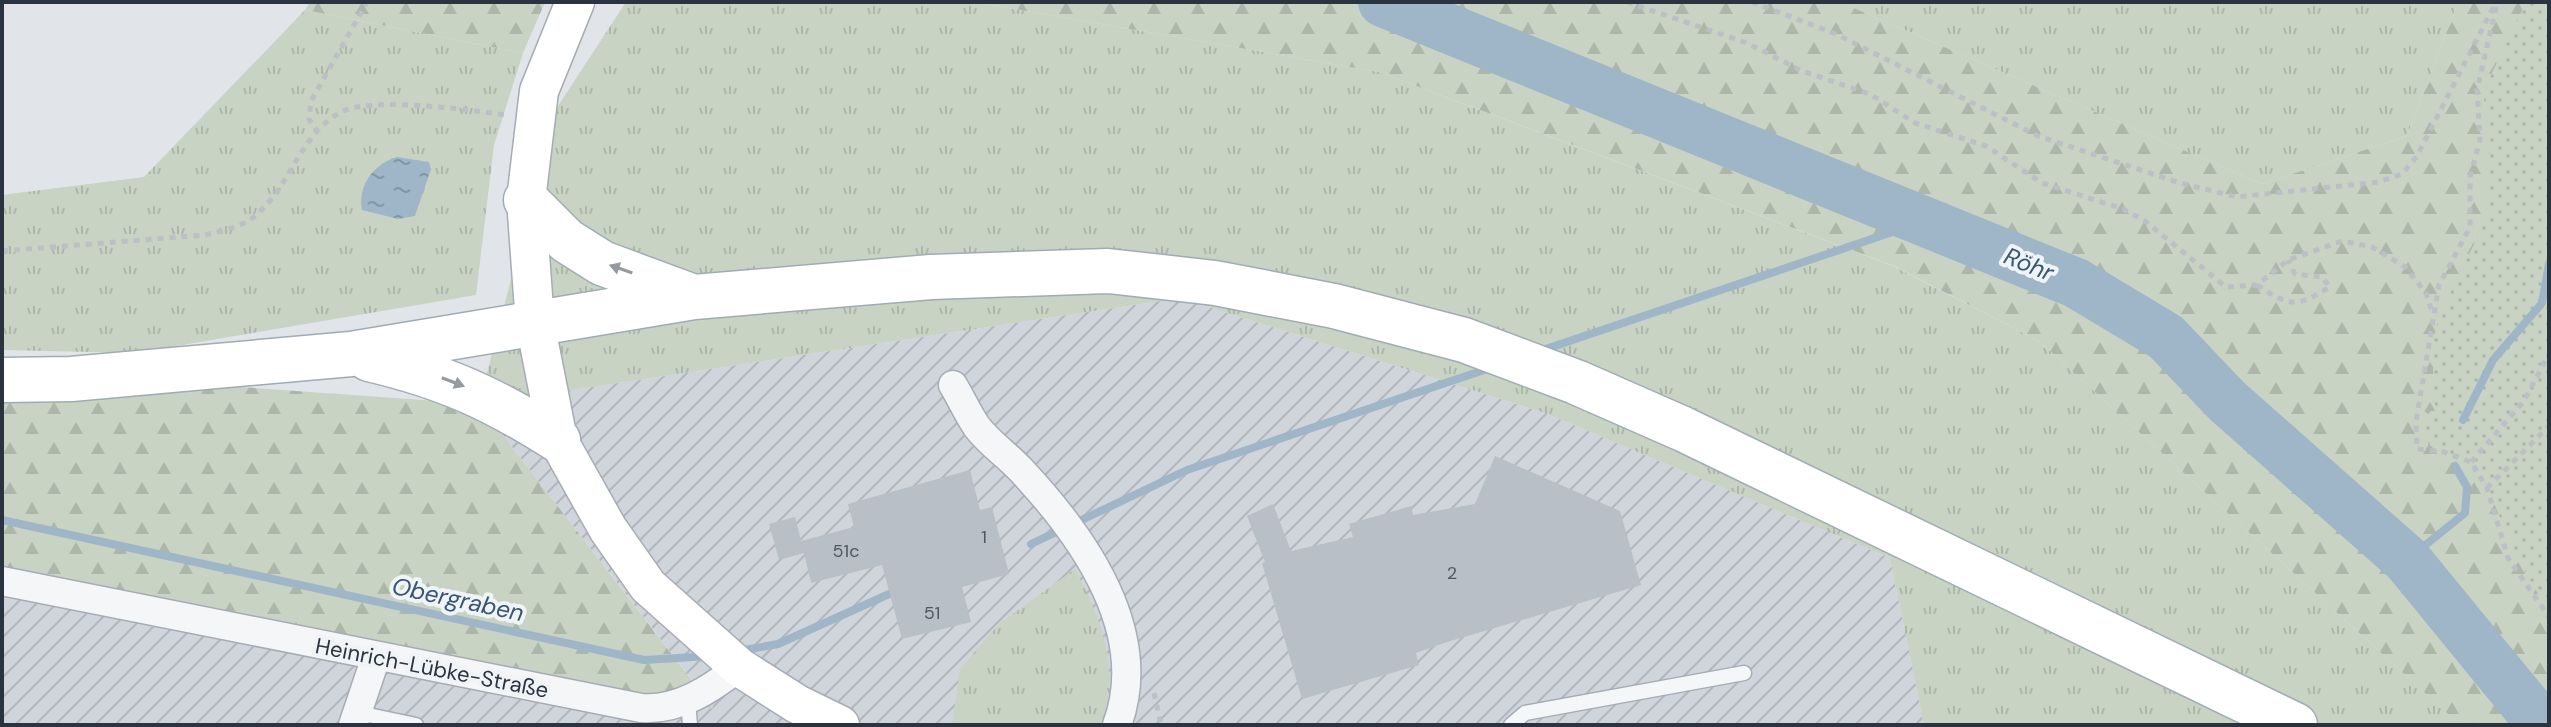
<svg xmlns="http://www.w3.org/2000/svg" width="2551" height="727" font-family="'DM Sans',sans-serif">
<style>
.industrial{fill:url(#industrial-furrows)}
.grass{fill:url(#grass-tufts)}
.forest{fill:url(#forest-firs)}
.park{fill:url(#park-dots)}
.water{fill:url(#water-ripples)}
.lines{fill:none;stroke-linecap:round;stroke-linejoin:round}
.stream{stroke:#9eb6c8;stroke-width:8}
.river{stroke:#9eb6c8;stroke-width:50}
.building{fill:#b9bfc6}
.lane-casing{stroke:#a6acb4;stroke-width:17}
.street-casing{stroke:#a6acb4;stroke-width:31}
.secondary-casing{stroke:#a6acb4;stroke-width:41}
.primary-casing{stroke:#a1abb5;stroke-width:47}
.path{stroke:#bbc0c5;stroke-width:5;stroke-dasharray:6 6;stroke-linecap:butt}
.lane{stroke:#f4f6f8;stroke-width:14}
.street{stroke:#f4f6f8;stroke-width:28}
.secondary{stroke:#fff;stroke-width:38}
.primary{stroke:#fff;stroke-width:44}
.oneway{fill:#949aa0}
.labels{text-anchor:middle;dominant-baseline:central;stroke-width:8;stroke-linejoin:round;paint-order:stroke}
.number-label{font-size:18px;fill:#4e5762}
.street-label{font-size:22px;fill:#2a3441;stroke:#f1f4f7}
.water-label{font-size:24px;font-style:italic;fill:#355674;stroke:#f1f4f7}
</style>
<defs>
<pattern id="industrial-furrows" width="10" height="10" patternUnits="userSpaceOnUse" patternTransform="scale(2)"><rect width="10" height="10" fill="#d0d5db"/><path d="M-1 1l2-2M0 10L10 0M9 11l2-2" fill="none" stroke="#b3b7bd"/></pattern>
<pattern id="grass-tufts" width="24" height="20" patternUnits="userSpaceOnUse" patternTransform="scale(2)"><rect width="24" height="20" fill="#c8d3c3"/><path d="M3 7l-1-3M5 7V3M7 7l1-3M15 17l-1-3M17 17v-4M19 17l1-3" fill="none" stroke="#acb6a9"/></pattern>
<pattern id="forest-firs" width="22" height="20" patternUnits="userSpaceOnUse" patternTransform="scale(2)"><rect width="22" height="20" fill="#c8d3c3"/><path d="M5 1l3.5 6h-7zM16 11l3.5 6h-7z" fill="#acb6a9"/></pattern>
<pattern id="park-dots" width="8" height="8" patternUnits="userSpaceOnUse" patternTransform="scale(2)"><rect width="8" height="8" fill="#c8d3c3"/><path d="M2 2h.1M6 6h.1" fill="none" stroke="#acb6a9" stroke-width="1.8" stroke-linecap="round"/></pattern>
<pattern id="water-ripples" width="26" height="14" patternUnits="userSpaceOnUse" patternTransform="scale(2)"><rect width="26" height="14" fill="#9eb6c8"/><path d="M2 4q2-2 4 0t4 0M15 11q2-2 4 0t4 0" fill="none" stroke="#8195a4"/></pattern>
</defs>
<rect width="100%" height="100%" fill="#e1e5ea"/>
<path class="industrial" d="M 1180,298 L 1545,413 L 1890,558 L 1924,725 L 2,725 L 2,582 L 713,707 L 479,404 Z"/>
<path class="grass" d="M 626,2 L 974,2 L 1379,72 L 1893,266 L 2039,341 L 2460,725 L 1924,725 L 1890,558 L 1545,413 L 1180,298 L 479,404 L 554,112 Z
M 1840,2 L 2458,2 L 2407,136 L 2262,184 Z
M 305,10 L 523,53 L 494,145 L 476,295 L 135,353 L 2,350 L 2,195 L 144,177 Z
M 1075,569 C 1100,617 1123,671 1100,725 L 952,725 L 960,669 L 999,624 Z"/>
<path class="forest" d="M 310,2 L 545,2 L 523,53 L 305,10 Z
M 974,2 L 1840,2 L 2262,184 L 2407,136 L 2458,2 L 2549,2 L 2549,725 L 2460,725 L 2039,341 L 1894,266 L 1379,72 Z
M 2,370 L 479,404 L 714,709 L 2,582 Z"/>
<path class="park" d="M 2526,2 L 2549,2 L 2549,612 L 2521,565 L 2482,476 L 2468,459 L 2436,451 L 2428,443 L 2422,412 L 2435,411 L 2432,345 L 2439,317 L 2484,223 L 2488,204 L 2490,151 L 2484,97 L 2489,79 Z"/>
<path class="water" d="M 397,157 L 429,162 L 431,169 L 415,216 L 398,219 L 362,210 C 357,185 375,163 397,157 Z"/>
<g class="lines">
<path class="stream" d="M 1540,351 L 1925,221
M 2463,420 L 2493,360 L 2542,303 L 2549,264
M 2,520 L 644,660 L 710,656
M 1031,544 L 1187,470 L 1493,367
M 2407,560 L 2465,513 L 2467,487 L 2455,466
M 739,651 L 778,644 L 898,590"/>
<path class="river" d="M 1383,2 L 2076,283 L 2166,337 L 2227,401 L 2407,560 L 2542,725"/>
</g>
<path class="building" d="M 1495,456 L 1620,511 L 1641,585 L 1447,642 L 1416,653 L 1419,665 L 1302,699 L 1262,563 L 1265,562 L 1247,516 L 1273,504 L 1291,551 L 1353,537 L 1349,524 L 1411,506 L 1413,515 L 1475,504 Z
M 970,470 L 980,510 L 992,507 L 1009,574 L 962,587 L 971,622 L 902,639 L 882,565 L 811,583 L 804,553 L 779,560 L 769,524 L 795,517 L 801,541 L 854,527 L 848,504 Z"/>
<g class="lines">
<defs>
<path id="lane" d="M 688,699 L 690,725
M 359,713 L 416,725
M 1511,725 L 1525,713 L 1744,673"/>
<path id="street" d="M 953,385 C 961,398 968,414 977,427 C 989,443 1007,455 1021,470 C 1082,535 1152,631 1117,725
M 2,581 L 641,708 C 678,711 711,689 739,667
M 353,725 L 376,657"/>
<path id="secondary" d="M 575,2 L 539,91 L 526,200 L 535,323 L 558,440 L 608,529 L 648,586 L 739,667 L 797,704 L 840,725"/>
<path id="primary" d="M 526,200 L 567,241 L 602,263 L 691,296
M 369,359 C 445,377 492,398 558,440
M 2,380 L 71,379 L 351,354 L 694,297 L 931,277 L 1108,271 L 1215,283 L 1334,306 L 1464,340 L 1576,382 L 1683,429 L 2295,725"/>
</defs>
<use href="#lane" class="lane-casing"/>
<use href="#street" class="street-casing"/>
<use href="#secondary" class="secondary-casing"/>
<use href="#primary" class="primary-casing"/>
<path class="path" d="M 1627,2 L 1747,43 L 1802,71 L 1870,94 L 1915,123 L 1986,146 L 2042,183 L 2123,209 L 2145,221 L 2226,287 L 2257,285 L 2288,260 L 2342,241 L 2372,247 L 2405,267 L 2426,293 L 2433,315
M 1752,2 L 1836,34 L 2038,136 L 2180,183 L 2237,197 L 2379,182 L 2402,174 L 2417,156 L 2496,2
M 2496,7 L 2477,90 L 2480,140 L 2470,177 L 2470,227 L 2439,285 L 2416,422 L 2417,449 L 2444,452 L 2471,462 L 2487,488 L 2508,558 L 2549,617
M 318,133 L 309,119 L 311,101 L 367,2
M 2,251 L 205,235 C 220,231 238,228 251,219 C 289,192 299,134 341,112 C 372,96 469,110 506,115
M 2257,285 C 2291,307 2295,308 2330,287 L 2322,277 L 2295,274 L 2288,260
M 2471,462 L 2524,401 L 2549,354
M 2487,488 L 2549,426
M 1154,693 L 1161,725"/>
<use href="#lane" class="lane"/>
<use href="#street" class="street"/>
<use href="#secondary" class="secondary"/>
<use href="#primary" class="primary"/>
</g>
<defs><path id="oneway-solid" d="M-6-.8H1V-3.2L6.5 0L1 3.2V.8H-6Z" transform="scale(2)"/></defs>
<g class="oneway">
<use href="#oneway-solid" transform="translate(621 269) rotate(-161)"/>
<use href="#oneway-solid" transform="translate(453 382) rotate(21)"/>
</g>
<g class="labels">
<g class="number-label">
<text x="984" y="537">1</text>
<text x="846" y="551">51c</text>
<text x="1452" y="573">2</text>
<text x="932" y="613">51</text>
</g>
<g class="street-label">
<text transform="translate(432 668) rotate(11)">Heinrich-Lübke-Straße</text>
</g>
<g class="water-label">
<text transform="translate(2029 264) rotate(22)">Röhr</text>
<text transform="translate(458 599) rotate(12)">Obergraben</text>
</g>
</g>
<rect width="2551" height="727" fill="none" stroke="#2a3441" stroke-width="8"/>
</svg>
